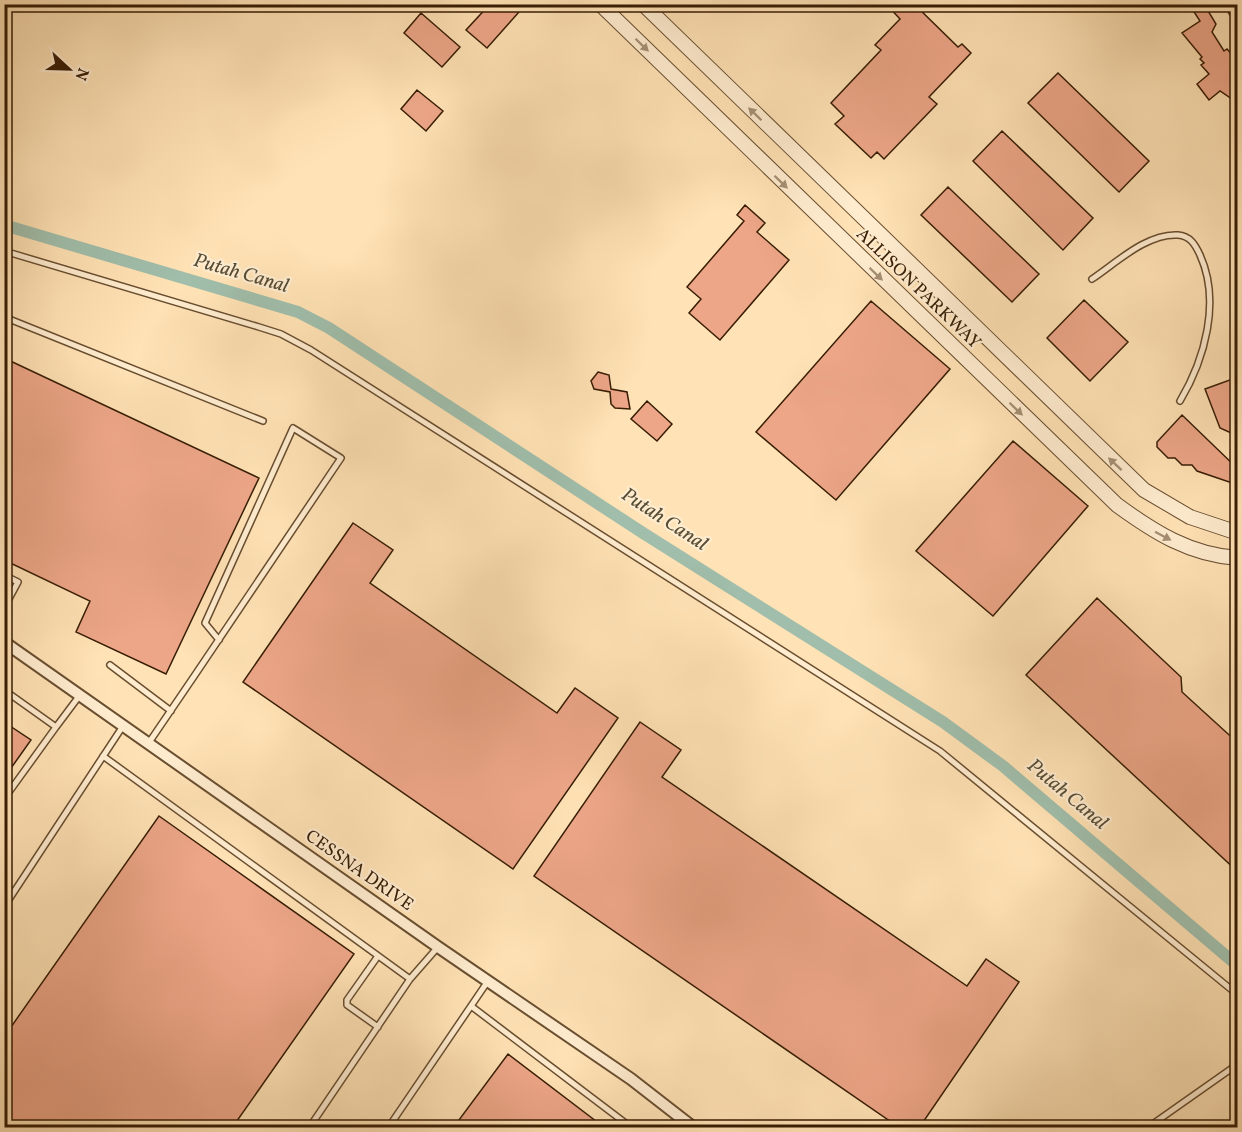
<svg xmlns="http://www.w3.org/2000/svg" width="1242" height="1132" font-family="Vollkorn,serif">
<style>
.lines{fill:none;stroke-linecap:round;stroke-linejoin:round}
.canal{stroke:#a0beab;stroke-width:12}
.building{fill:#eda688;stroke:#371d04;stroke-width:1.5}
.service-casing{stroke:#694e30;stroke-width:8}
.minor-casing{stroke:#694e30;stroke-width:14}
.tertiary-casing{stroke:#694e30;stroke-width:16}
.service{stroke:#ffeccf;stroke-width:5}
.minor{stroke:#ffeccf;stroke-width:10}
.tertiary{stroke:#ffeccf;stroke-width:14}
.oneway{fill:#a58f74}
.labels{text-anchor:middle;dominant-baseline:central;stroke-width:4.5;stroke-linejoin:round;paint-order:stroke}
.street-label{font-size:18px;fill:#371d04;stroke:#ffeccf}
.water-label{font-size:20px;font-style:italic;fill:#564d36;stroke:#ffeccf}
</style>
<rect width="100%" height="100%" fill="#ffe2b5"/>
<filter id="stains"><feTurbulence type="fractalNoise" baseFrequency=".00333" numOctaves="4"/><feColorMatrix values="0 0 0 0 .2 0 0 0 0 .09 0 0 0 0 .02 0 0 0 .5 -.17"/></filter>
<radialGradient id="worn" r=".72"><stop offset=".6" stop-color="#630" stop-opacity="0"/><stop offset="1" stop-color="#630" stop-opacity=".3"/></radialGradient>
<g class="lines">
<path class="canal" d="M 4,225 L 298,312 L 329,328 L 643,533 L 943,722 L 1003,766 L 1238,966"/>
</g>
<path class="building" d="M 490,4 L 526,4 L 487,48 L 466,30 Z
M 886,4 L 914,4 L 958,47 L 962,44 L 971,53 L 929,97 L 937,104 L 884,159 L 877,152 L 871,158 L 835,124 L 844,116 L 831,103 L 881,50 L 875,45 L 900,19 Z
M 1189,4 L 1204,4 L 1216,24 L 1212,32 L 1224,51 L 1227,49 L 1238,61 L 1238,103 L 1220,91 L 1209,100 L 1197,84 L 1209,74 L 1201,65 L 1204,63 L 1200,59 L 1202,57 L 1182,33 L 1200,21 Z
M 421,13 L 460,47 L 442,67 L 404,33 Z
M 1058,73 L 1149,161 L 1119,192 L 1028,103 Z
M 417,90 L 443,111 L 426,131 L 401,109 Z
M 1002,131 L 1093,218 L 1063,250 L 973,161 Z
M 948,187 L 1039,274 L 1012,302 L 921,215 Z
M 745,205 L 765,223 L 757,232 L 789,260 L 720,340 L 689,313 L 701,299 L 687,287 L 744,221 L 737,215 Z
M 1084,300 L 1128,342 L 1090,381 L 1047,338 Z
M 871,301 L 950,369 L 836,500 L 756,432 Z
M 4,358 L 259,478 L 166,674 L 76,632 L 90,601 L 4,560 Z
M 598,372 L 609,375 L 611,389 L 627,392 L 630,409 L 615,408 L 611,404 L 610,392 L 594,389 L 591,381 Z
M 1238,377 L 1238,436 L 1220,428 L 1205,389 Z
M 647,401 L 672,424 L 657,441 L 631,419 Z
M 1182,415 L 1238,469 L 1238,485 L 1197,471 L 1192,465 L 1182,465 L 1175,458 L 1168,458 L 1157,447 L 1157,442 Z
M 1013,441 L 1088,506 L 993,616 L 916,551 Z
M 353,523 L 393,550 L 370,583 L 557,713 L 575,688 L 618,718 L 513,869 L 243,682 Z
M 1097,598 L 1181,677 L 1182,692 L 1238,743 L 1238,872 L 1026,675 Z
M 4,722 L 31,740 L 4,778 Z
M 640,722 L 681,750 L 662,777 L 967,986 L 986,959 L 1019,982 L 919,1128 L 900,1128 L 534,876 Z
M 159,816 L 354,954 L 232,1128 L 4,1128 L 4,1037 Z
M 508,1054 L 605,1128 L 453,1128 Z"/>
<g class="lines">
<defs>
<path id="service" d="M 4,251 L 259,327 L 281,334 L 311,350 L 940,751 L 1238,995
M 1092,279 C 1116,263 1147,233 1178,235 C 1190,236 1195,244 1200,255 C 1221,301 1205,359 1180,401
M 4,317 L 263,421
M 4,575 L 18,582 L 4,608
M 110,665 L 171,711
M 4,690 L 56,727 L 4,799
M 56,727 L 80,695
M 148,744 C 213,649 277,553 341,458 L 293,428 L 205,623 L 219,640
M 103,756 L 410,979 L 438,947
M 4,907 L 123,726
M 471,1006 L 632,1128
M 378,1027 L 347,1005 L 347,1000 L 378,956
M 309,1128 L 410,979
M 388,1128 L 488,981
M 1147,1128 L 1238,1064"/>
<path id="minor" d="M 1230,4 L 1238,16
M 4,642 L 438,947 L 631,1079 L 694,1128"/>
<path id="tertiary" d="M 600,4 L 1117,505 C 1154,532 1190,555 1238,558
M 643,4 L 1144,490 L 1190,517 L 1238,533"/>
</defs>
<use href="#service" class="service-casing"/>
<use href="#minor" class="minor-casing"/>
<use href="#tertiary" class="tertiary-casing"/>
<use href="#service" class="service"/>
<use href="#minor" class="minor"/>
<use href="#tertiary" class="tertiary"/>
</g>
<defs><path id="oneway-solid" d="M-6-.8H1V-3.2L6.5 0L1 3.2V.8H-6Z" transform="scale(1.5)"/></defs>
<g class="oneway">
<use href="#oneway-solid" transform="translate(642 45) rotate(44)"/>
<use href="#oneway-solid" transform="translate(755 114) rotate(-136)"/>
<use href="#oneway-solid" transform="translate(781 182) rotate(44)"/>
<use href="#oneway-solid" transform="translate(876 274) rotate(44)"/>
<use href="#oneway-solid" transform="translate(1016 409) rotate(44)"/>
<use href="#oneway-solid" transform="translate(1115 464) rotate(-137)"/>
<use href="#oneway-solid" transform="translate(1163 536) rotate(28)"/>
</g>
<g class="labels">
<g class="street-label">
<text transform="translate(918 289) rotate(44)">ALLISON PARKWAY</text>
<text transform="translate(359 871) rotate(35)">CESSNA DRIVE</text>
</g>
<g class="water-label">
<text transform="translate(241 274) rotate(16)">Putah Canal</text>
<text transform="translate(664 520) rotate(33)">Putah Canal</text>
<text transform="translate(1067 795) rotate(40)">Putah Canal</text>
</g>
</g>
<rect width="1242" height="1132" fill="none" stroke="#ffe2b5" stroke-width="24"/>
<rect x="6" y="6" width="1230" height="1120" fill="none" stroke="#371d04" stroke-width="3"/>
<rect x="12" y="12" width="1218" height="1108" fill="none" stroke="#371d04" stroke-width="1.5"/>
<g transform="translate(69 69) rotate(112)" stroke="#ffeccf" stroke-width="4.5" paint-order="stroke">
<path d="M0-4.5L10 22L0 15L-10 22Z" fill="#371d04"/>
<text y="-9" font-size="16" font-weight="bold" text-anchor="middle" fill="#371d04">N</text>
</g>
<rect width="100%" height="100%" filter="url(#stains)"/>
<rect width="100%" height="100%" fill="url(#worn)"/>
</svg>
